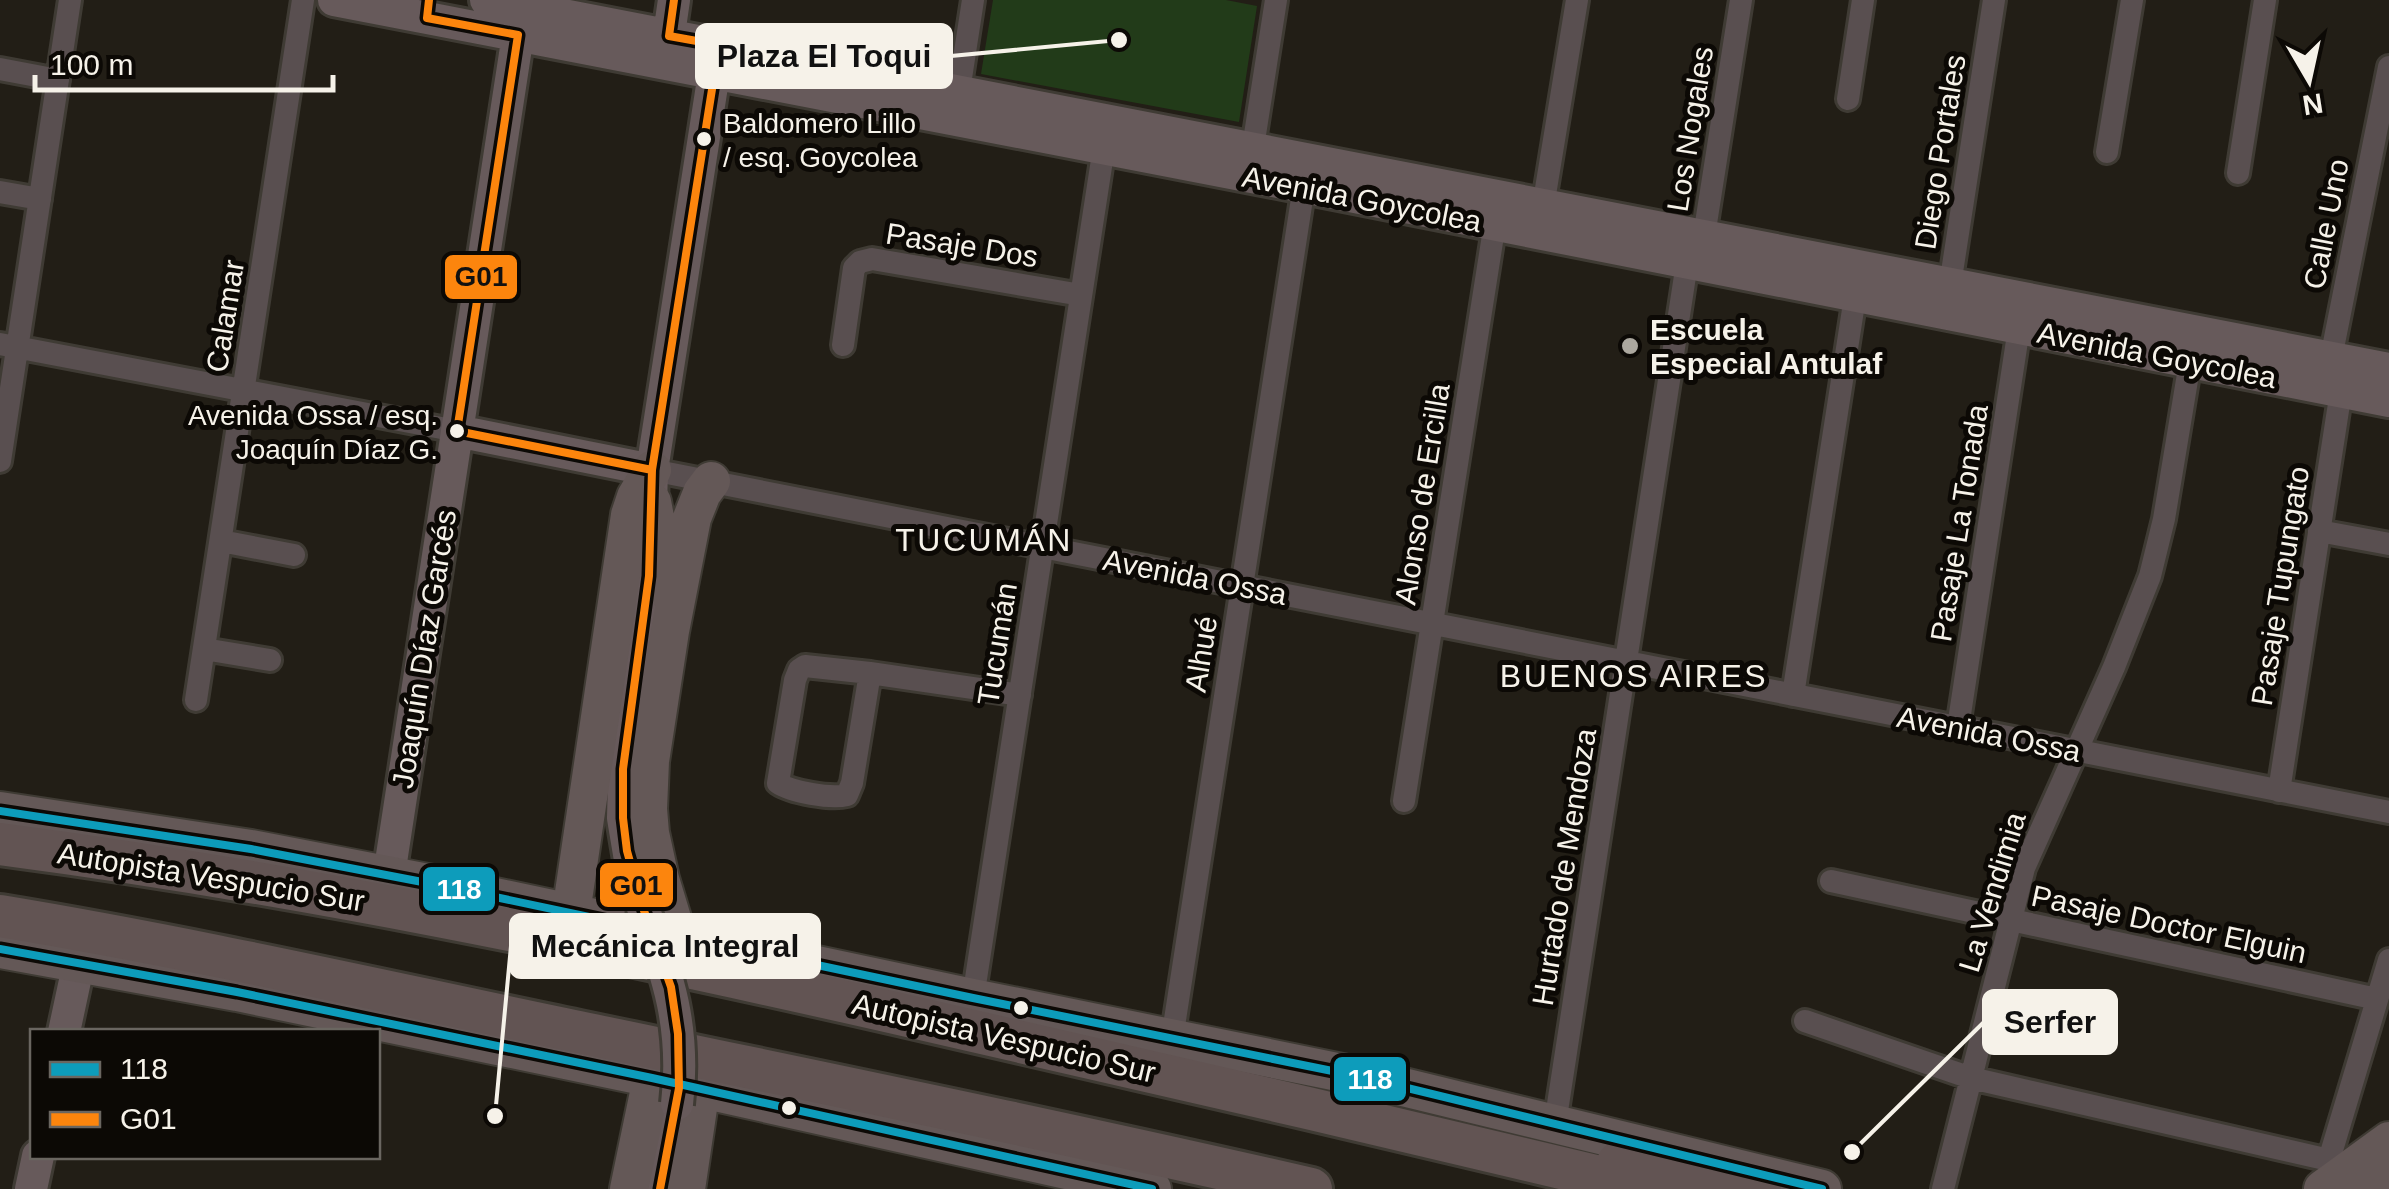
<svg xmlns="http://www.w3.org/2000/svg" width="2389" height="1189" font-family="Helvetica,sans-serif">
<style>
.green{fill:#223b19}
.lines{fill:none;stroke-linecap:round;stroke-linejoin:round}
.street-casing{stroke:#3f3b34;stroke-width:28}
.secondary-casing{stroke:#3f3b34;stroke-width:38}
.primary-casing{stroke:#3f3b34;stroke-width:42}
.highway-casing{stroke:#3f3b34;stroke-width:48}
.street{stroke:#594f50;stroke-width:22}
.secondary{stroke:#675a5b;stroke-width:32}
.primary{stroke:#645857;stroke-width:38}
.highway{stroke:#625453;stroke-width:42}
.secondary-bridge-casing{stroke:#3f3b34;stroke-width:38;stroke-linecap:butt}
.secondary-bridge{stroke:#675a5b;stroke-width:32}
.bus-1-casing{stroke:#0c0905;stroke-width:15}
.bus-2-casing{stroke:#0c0905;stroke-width:15}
.bus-1{stroke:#0d9cbb;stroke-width:8}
.bus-2{stroke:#fc850d;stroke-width:8}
.bus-dot{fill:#f6f2e9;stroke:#0c0905;stroke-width:4}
.poi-dot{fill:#aca89f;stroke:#0c0905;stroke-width:4}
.labels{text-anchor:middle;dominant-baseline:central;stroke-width:10;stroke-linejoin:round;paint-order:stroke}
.bus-label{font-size:28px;fill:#f6f2e9;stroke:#0c0905;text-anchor:start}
.street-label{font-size:30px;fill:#f6f2e9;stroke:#0c0905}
.poi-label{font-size:30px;font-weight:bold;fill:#f6f2e9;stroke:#0c0905;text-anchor:start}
.neighbourhood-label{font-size:32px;letter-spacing:2.5px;fill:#f6f2e9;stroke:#0c0905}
.leader{fill:none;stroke:#f6f2e9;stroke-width:4}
.callout-dot{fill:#f6f2e9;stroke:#0c0905;stroke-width:4}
.callout{fill:#f6f2e9;stroke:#f6f2e9;stroke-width:4}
.callout-label{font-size:32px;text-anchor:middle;font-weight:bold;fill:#111}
.line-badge{stroke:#0c0905;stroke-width:4}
.badge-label{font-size:28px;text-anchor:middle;font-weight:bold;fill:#fff}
.pale-badge-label{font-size:28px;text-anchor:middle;font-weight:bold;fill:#111}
</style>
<rect width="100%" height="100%" fill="#221e16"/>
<path class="green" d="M 993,0 L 1226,0 L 1257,6 L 1239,122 L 981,74 Z"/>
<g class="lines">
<defs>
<path id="street" d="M 0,69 L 58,80
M 959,91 L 973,0
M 1848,99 L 1863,0
M 2107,152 L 2132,0
M 1251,160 L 1276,0
M 2238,173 L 2265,0
M 0,192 L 40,199
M 1541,219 L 1577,0
M 1948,298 L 1994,0
M 0,344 L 457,431
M 843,345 L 854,268 L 860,262 L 872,259 L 1081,295
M 0,461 L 70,0
M 652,470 L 2389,812
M 2319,531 L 2389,544
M 221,541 L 294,555
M 204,649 L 270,660
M 805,666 L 870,673 L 852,783 L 847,795 C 831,799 791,792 778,783 L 795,680 L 799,670 Z
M 870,673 L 1020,695
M 1793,695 L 1855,297
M 196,700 L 303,0
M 1958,727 L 2019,328
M 2279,791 L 2341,391 L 2331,358 L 2389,67
M 1404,801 L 1497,210
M 1831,881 L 2377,999
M 973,998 L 1106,134
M 1805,1021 L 1971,1078 L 2329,1160 L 2389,960
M 1172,1039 L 1306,173
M 1555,1124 L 1687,263 L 1704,236 L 1741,0
M 1943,1189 L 2024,868 L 2114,667 L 2150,576 L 2164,519 L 2192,350"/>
<path id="secondary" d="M 334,0 L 1304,187 L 2389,401
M 486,0 L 2389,369
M 666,55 L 674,0
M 457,431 L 652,470
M 389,875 L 521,15
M 642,905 L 631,866 L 623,818 L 625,742 L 649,576 L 652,470 L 717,54
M 64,1032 L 79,962
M 31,1189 L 38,1156
M 660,1189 L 677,1104"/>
<path id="primary" d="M 652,502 L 670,594
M 0,811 L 251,849 L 438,885 L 973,998 L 1362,1077 L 1822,1189
M 571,913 L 630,515 L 636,497 L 652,470
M 677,935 L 660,879 L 650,833 L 648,809 L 650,761 L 670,631 L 692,518 L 702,493 L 711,481
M 0,949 L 237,992 L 652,1078 L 1152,1189
M 629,1189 L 652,1078
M 686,1189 L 701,1088
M 2323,1189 L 2389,1141
M 2371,1189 L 2389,1176"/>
<path id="highway" d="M 0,844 C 297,883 590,944 882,1010 C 1139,1068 1394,1128 1650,1189
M 0,916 C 194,948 386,992 579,1032 C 823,1083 1068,1133 1311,1189
M 1618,1163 L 1760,1189"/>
</defs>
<use href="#street" class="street-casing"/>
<use href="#secondary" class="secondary-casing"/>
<use href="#primary" class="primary-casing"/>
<use href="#highway" class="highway-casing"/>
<use href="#street" class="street"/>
<use href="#secondary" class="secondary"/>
<use href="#primary" class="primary"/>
<use href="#highway" class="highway"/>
<defs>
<path id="secondary-bridge" d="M 642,905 C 668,975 686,1028 677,1104"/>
</defs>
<use href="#secondary-bridge" class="secondary-bridge-casing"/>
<use href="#secondary-bridge" class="secondary-bridge"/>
<defs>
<path id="bus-1" d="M 0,811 L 251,849 L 438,885 L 973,998 L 1362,1077 L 1822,1189
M 0,949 L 237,992 L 652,1078 L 1152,1189"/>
<path id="bus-2" d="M 429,0 L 427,18 L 518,35 L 457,431 L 652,470
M 660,1189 L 679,1088 L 678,1034 L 671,987 L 642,905 L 627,851 L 623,818 L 623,769 L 649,576 L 652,470 L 719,45 L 669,36 L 674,0"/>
</defs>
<use href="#bus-1" class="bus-1-casing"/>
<use href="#bus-2" class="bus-2-casing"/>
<use href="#bus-1" class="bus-1"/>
<use href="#bus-2" class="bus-2"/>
</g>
<g class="bus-dot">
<circle cx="704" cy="139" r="9"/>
<circle cx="457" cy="431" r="9"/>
<circle cx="1021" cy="1008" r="9"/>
<circle cx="789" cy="1108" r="9"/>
</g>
<circle class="poi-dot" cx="1630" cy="346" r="10"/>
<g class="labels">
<g class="bus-label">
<text x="723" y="123">Baldomero Lillo<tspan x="723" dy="34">/ esq. Goycolea</tspan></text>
<text x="438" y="415" text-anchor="end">Avenida Ossa / esq.<tspan x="438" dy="34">Joaquín Díaz G.</tspan></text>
</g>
<g class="street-label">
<text transform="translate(1690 129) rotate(-81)">Los Nogales</text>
<text transform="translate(1940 152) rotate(-81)">Diego Portales</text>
<text transform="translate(1362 199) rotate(11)">Avenida Goycolea</text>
<text transform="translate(2326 224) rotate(-79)">Calle Uno</text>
<text transform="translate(962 245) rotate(9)">Pasaje Dos</text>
<text transform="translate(225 316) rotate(-81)">Calamar</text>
<text transform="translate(2157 355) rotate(11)">Avenida Goycolea</text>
<text transform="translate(1422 494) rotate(-81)">Alonso de Ercilla</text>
<text transform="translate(1959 523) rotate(-81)">Pasaje La Tonada</text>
<text transform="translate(1195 577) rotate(11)">Avenida Ossa</text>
<text transform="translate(2280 586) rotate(-81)">Pasaje Tupungato</text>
<text transform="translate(997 644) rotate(-81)">Tucumán</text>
<text transform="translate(424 649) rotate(-81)">Joaquín Díaz Garcés</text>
<text transform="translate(1201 654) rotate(-81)">Alhué</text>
<text transform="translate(1989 734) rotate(11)">Avenida Ossa</text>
<text transform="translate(1564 867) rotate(-81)">Hurtado de Mendoza</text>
<text transform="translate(211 877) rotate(9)">Autopista Vespucio Sur</text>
<text transform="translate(1992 892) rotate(-73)">La Vendimia</text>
<text transform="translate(2169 924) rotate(12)">Pasaje Doctor Elguin</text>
<text transform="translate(1004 1038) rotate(13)">Autopista Vespucio Sur</text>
</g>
<g class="poi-label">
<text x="1650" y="329">Escuela<tspan x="1650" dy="34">Especial Antulaf</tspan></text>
</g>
<g class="neighbourhood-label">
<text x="984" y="540">TUCUMÁN</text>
<text x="1634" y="676">BUENOS AIRES</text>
</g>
</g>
<path class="leader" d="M1119 40L951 56M495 1116L511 946M1852 1152L1984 1022"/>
<g class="callout-dot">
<circle cx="1119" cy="40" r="10"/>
<circle cx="495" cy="1116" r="10"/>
<circle cx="1852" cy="1152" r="10"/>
</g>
<g class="callout">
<rect x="697" y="25" width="254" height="62" rx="10"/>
<rect x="511" y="915" width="308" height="62" rx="10"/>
<rect x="1984" y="991" width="132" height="62" rx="10"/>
</g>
<g class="callout-label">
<text x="824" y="67">Plaza El Toqui</text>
<text x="665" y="957">Mecánica Integral</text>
<text x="2050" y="1033">Serfer</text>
</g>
<g class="line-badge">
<rect x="443" y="253" width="76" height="48" rx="10" fill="#fc850d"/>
<rect x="598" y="861" width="77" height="48" rx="10" fill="#fc850d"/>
<rect x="421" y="865" width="76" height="48" rx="10" fill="#0d9cbb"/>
<rect x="1332" y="1055" width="76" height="48" rx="10" fill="#0d9cbb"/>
</g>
<g class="badge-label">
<text x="459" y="899">118</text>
<text x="1370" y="1089">118</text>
</g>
<g class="pale-badge-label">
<text x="481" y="286">G01</text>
<text x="636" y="895">G01</text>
</g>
<rect x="30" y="1029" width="350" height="130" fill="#0c0905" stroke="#6a6660" stroke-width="2.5"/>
<rect x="50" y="1062" width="50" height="15" fill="#0d9cbb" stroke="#6a6660" stroke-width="2.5"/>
<text x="120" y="1079" font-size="30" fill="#f6f2e9">118</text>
<rect x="50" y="1112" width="50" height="15" fill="#fc850d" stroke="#6a6660" stroke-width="2.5"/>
<text x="120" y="1129" font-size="30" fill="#f6f2e9">G01</text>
<g transform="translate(2309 80) rotate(171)" stroke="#0c0905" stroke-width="8" paint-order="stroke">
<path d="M0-8L18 38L0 25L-18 38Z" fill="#f6f2e9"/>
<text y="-15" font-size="28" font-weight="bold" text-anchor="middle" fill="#f6f2e9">N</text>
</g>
<path d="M35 75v15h298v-15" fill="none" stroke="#f6f2e9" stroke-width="5"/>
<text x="50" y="75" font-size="30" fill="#f6f2e9" stroke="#0c0905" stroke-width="8" paint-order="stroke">100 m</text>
</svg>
